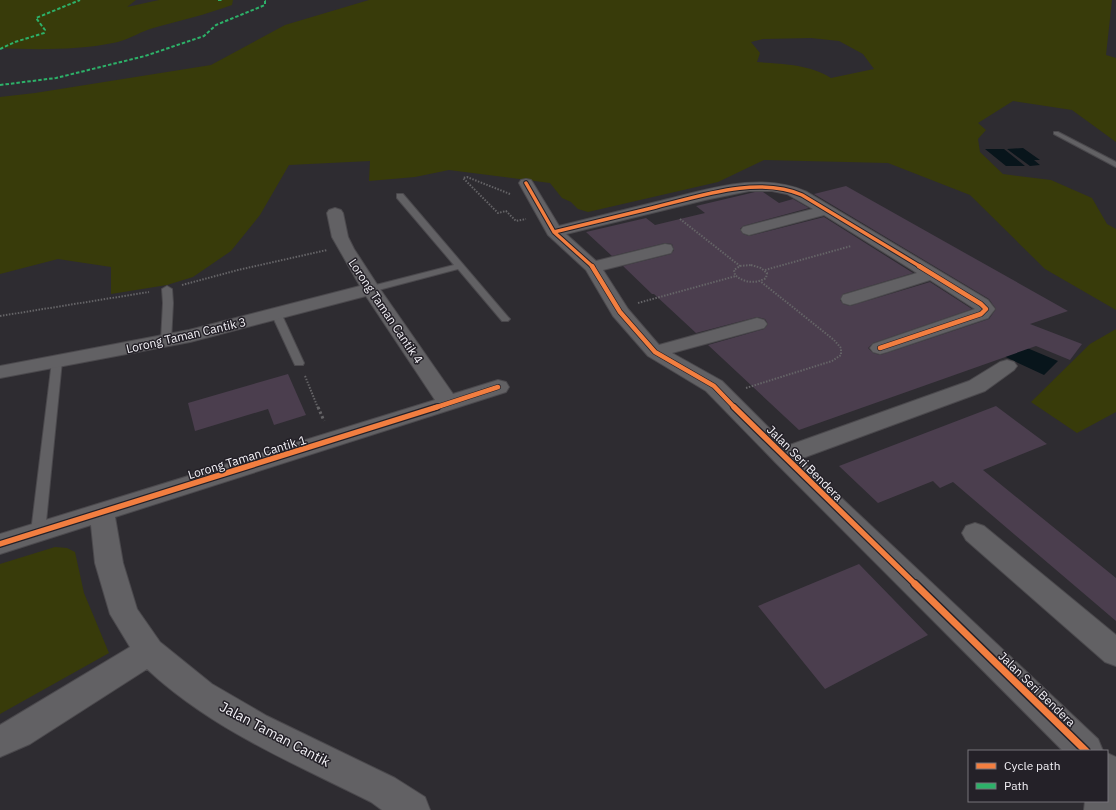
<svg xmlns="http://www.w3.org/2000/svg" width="1116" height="810" font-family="'IBM Plex Sans',sans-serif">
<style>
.green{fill:#383b0a;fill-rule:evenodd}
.water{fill:#08151b}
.building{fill:#4b3e4e}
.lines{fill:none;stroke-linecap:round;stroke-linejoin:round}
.lane-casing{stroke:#4b494d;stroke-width:2}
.street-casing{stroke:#4b494d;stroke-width:2}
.path-far1{stroke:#656467;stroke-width:2;stroke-dasharray:1.5 1.5;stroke-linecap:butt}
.path{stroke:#656467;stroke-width:3;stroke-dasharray:2.5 2.5;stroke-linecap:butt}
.lane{fill:#626164;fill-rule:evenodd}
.street{fill:#626164;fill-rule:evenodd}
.quiet{stroke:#2db169;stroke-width:2;stroke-dasharray:3.5 2;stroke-linecap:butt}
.cycleway-far3-casing{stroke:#242128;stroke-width:5.5}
.cycleway-far2-casing{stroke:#242128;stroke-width:6}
.cycleway-far1-casing{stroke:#242128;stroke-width:8}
.cycleway-casing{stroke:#242128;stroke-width:10}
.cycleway-far3{stroke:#f27e40;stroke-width:3.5}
.cycleway-far2{stroke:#f27e40;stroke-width:4.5}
.cycleway-far1{stroke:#f27e40;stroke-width:5.5}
.cycleway{stroke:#f27e40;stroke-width:7}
.labels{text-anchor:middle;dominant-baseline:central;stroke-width:3;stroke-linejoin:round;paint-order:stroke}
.street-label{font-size:12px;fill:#f3f1f6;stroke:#242128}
.near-street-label{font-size:14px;fill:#f3f1f6;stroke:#242128}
</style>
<rect width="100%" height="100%" fill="#2e2c31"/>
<path class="green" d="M 0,0 L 136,0 L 127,7 L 159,0 L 233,0 L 232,5 C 205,15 178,21 150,29 C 138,33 126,41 113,43 C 79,50 34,50 0,48 Z
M 369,0 L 1112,0 L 1106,55 L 1116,58 L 1116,142 L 1072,110 L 1013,101 L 978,123 L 986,130 L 978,139 L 980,152 L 1003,174 L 1051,180 L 1092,198 L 1107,224 L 1116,229 L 1116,310 L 1045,269 L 970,195 L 888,163 L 764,160 L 718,182 L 588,212 L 578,209 L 571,202 L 562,198 L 550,183 L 449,170 L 415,177 L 369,181 L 370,161 L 289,165 L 260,215 L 231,251 L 193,277 L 167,285 L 111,294 L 111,267 L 58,259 L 0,274 L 0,97 L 35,93 L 211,65 L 285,25 ZM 811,38 L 839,41 L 863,54 L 874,69 L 831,78 C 810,64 782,64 757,62 L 760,53 L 751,42 L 763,39 Z
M 1116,329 L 1116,412 L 1077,433 L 1031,402 L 1090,344 Z
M 55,547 L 67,548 L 75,552 L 84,593 L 109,653 L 0,714 L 0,564 Z"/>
<path class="water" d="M 1023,148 L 1040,160 L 1034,160 L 1040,165 L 1030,166 L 1007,149 Z
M 985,149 L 1004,149 L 1025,166 L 1006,166 Z
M 1020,345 L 1058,361 L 1044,375 L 997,353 Z"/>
<path class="building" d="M 846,186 L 1068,311 L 1030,324 L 1082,344 L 1070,360 L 1036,346 L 799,430 L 708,345 L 764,329 L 768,324 L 765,319 L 757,317 L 696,333 L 654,294 L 652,294 L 623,266 L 671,254 L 674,250 L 672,244 L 665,243 L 612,256 L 586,232 L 646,218 L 655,225 L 705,213 L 696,206 L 755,192 L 763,192 L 779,203 L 793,199 L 809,208 L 743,226 L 740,229 L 743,234 L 749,236 L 824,217 L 913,273 L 843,294 L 840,300 L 843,304 L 850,306 L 930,282 L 972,309 L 873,343 L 868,348 L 873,353 L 880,355 L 887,353 L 989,319 L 996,309 L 989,299 L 814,194 Z
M 288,374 L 306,415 L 274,425 L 268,409 L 195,431 L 188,403 Z
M 996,406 L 1047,444 L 983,470 L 1116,578 L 1116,621 L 953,482 L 940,488 L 933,481 L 878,503 L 839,466 Z
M 859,564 L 928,635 L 825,689 L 758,606 Z"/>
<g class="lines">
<defs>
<path id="lane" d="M 1054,132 L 1058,132 L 1116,162 L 1116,167 L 1054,134 Z
M 397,194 L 403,194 L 508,317 L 510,319 L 508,321 L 502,321 L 458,269 L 371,292 L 368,291 L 366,289 L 368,287 L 454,265 L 397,198 Z
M 167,286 L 172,289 L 173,303 L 171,341 L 166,344 L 161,341 L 163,303 L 162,289 Z
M 276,310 L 281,313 L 304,363 L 303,365 L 295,365 L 294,363 L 271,313 Z
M 57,358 L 62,361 L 45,532 L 43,536 L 38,537 L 33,536 L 31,532 L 52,361 Z"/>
<path id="street" d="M 526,179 L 531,180 L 533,183 L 559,226 C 591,218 624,210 656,202 C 704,191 760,170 807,192 L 988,300 L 995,309 L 988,318 L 887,352 L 880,354 L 873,352 L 870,348 L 873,344 L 975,309 L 930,280 L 857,303 L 850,305 L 843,303 L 841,299 L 843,295 L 917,273 L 824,215 L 749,235 L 743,233 L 741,230 L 743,227 L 813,209 L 787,194 L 772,191 L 749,191 L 705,200 L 566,234 L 596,261 L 665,244 L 671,245 L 673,249 L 671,253 L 603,270 L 628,309 L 659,345 L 757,318 L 764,320 L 767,324 L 764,328 L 672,353 L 722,381 L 787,446 L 969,381 L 1000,362 L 1007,360 L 1014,362 L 1017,366 L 1014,370 L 985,391 L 800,459 L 1098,739 L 1103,751 L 1063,751 L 775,462 L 706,391 L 648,356 L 613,316 L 586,270 L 548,235 L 519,183 L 521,180 Z
M 335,208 L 341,210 L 343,213 L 348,237 L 354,249 L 380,289 L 453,394 L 498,380 L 506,382 L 509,387 L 506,392 L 115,517 L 123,563 L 137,609 L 160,642 L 212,684 L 267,716 L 395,778 L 425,797 L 430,810 L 382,810 L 371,802 C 293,763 211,729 147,669 L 30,744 L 0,757 L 0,725 L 130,647 L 110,614 L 95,563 L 91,525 L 0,554 L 0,534 L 435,400 L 366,296 L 190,342 L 0,378 L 0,366 L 189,330 L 360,286 L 332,237 L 327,213 L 329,210 Z
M 975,523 L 984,526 L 1116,635 L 1116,666 L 1105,662 L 966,540 L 962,533 L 966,526 Z
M 1107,753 L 1116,757 L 1116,810 L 1084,810 L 1085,801 L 1107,801 Z"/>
</defs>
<use href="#lane" class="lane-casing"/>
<use href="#street" class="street-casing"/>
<path class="path-far1" d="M 510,194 L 467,177 L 463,178 L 498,213 L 506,211 L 516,221 L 526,219
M 680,219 L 740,266
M 751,265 L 761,268 L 767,273 L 766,278 C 756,284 744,283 735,275 L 734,270 L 740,266 Z
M 765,270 L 851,246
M 182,285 L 238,270 L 327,250
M 638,303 L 736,276
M 0,316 L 149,292
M 305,376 L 318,408
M 746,388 L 832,361 L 841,355 L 841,348 L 834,340 L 760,281"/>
<path class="path" d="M 318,407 L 324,421"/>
<use href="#lane" class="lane"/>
<use href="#street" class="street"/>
<path class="quiet" d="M 218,0 L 223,0
M 0,49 L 15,42 L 44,33 L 45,30 L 36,18 L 80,0
M 0,85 L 56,78 L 145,56 L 204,36 L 216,25 L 265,5 L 265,1 L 263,0"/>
<defs>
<path id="cycleway-far3" d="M 526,183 L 554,232 L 593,267
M 554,232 C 587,224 620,216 652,208 C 697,197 758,175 802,195 L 921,267"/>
<path id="cycleway-far2" d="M 592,266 L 620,312 L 655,352 L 714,386 L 735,408
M 880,348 L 981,314 L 986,309 L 981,304 L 919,266
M 434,408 L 498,387"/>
<path id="cycleway-far1" d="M 734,407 L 916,585
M 0,544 L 437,407"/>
<path id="cycleway" d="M 915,584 L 1086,751"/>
</defs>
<use href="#cycleway-far3" class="cycleway-far3-casing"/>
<use href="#cycleway-far2" class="cycleway-far2-casing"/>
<use href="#cycleway-far1" class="cycleway-far1-casing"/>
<use href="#cycleway" class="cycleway-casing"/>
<use href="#cycleway-far3" class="cycleway-far3"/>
<use href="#cycleway-far2" class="cycleway-far2"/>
<use href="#cycleway-far1" class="cycleway-far1"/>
<use href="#cycleway" class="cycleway"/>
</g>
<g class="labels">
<g class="street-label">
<text transform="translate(386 311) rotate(56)">Lorong Taman Cantik 4</text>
<text transform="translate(186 335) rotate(-13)">Lorong Taman Cantik 3</text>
<text transform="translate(247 457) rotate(-17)">Lorong Taman Cantik 1</text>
<text transform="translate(805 463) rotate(45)">Jalan Seri Bendera</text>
<text transform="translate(1037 689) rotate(44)">Jalan Seri Bendera</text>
</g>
<g class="near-street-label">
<text transform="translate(275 734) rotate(28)">Jalan Taman Cantik</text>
</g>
</g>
<rect x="968" y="750" width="140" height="52" fill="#242128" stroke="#77747a"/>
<rect x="976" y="763" width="20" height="6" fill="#f27e40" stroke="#77747a"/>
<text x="1004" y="770" font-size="12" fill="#f3f1f6">Cycle path</text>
<rect x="976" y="783" width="20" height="6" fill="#2db169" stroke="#77747a"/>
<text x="1004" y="790" font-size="12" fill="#f3f1f6">Path</text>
</svg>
